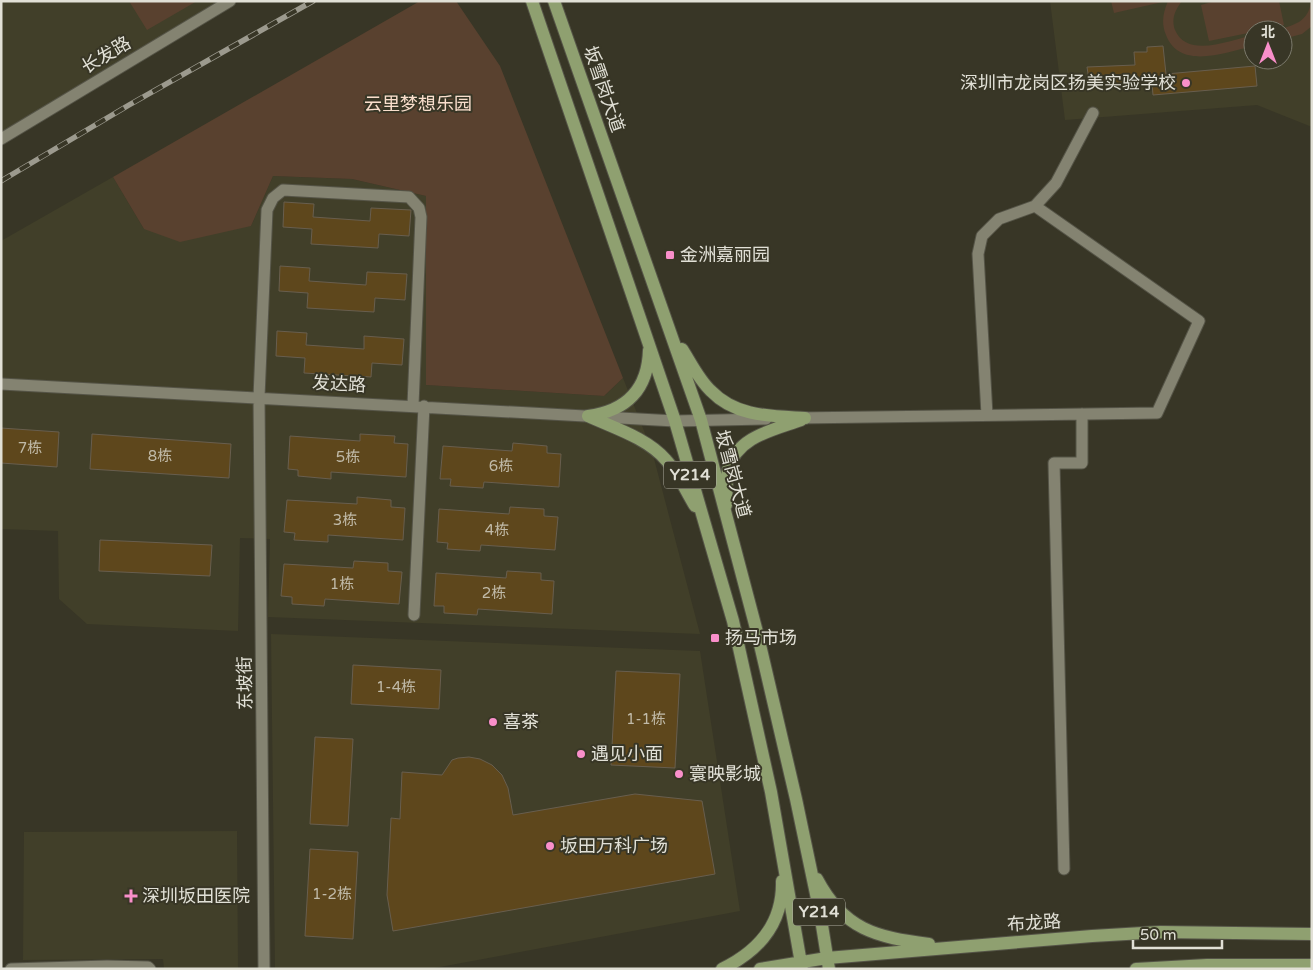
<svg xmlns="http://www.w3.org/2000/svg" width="1313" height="970" font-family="'Varela Round','Noto Sans SC',sans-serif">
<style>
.built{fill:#413f29;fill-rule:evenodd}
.green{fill:#59412f}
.building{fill:#5e471c;stroke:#685e4e}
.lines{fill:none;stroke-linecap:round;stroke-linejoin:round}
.minor-casing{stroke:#555447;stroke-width:13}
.major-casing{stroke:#555447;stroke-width:14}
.minor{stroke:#848371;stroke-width:11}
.major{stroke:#8fa070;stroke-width:12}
.rail-casing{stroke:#9c9a8e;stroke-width:5.5}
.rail{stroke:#383626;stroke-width:4;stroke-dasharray:11;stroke-linecap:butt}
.poi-dot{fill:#f98fca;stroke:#383626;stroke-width:2}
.labels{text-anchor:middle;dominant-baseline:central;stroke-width:4;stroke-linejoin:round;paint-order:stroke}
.number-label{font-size:15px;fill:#c0baa8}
.shield{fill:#383626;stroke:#aeada1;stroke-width:1}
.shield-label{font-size:16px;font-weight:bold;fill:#e1e0d6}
.street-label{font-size:18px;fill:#e1e0d6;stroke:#383626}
.poi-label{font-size:18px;fill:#e1e0d6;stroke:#383626;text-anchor:start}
.park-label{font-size:18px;fill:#f9decc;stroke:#383626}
</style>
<rect width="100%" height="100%" fill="#383626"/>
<path class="built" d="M 1,1 L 221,1 L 1,132 Z
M 1050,1 L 1312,1 L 1312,127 L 1257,105 L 1065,120 ZM 1253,30 L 1283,30 L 1283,60 L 1253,60 Z
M 273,176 L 352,179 L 426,196 L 426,385 L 604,396 L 623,378 L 652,451 L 700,634 L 268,617 L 270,539 L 240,538 L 238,631 L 87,624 L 59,599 L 58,531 L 1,529 L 1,241 L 113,177 L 144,229 L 251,226 Z
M 271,634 L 700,651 L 740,911 L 429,969 L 275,969 Z
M 237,831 L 238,969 L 164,969 L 163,959 L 23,960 L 24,832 Z"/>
<path class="green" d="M 129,1 L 197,1 L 147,30 Z
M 420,1 L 456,1 L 500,66 L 623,378 L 604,396 L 426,385 L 426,196 L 352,179 L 273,176 L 251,226 L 180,242 L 144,229 L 113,177 Z
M 1111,1 L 1167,1 L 1114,13 Z
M 1168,1 L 1182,1 C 1175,10 1171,19 1175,30 C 1187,59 1231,40 1253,35 L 1253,46 C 1226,52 1180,71 1166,35 C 1161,23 1163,13 1168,1 Z
M 1215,1 L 1279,1 L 1284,25 L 1253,30 L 1253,32 L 1209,41 L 1201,5 Z
M 1311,1 L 1312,1 L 1312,26 L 1302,34 L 1283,39 L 1283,30 L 1275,30 C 1293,26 1309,22 1311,1 Z"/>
<path class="building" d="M 1163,46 L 1166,74 L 1255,66 L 1257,86 L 1153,95 L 1152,84 L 1090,87 L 1087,67 L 1135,65 L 1134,52 L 1147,52 L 1147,47 Z
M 284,202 L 314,204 L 313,217 L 370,221 L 371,208 L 411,210 L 409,236 L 379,234 L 378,248 L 311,244 L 312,229 L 283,227 Z
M 280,266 L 310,268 L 309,281 L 366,285 L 367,272 L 407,274 L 405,300 L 375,298 L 374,312 L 307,308 L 308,293 L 279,291 Z
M 277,331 L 307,333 L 306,345 L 364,349 L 364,336 L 404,339 L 402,365 L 372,363 L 371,377 L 304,373 L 305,358 L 276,356 Z
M 1,428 L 59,432 L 57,467 L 1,463 Z
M 92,434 L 231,444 L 229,478 L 90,469 Z
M 360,434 L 395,436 L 394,443 L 408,444 L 406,477 L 331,472 L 331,479 L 298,476 L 298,470 L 288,469 L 290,436 L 360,441 Z
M 513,443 L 547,446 L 547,453 L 561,454 L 559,487 L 484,482 L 483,488 L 450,486 L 451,479 L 440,479 L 443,446 L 512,451 Z
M 357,497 L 391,500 L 391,507 L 405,508 L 403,540 L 328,535 L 328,542 L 294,540 L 295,533 L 284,532 L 287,500 L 357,504 Z
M 510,507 L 544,509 L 544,516 L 558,517 L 555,550 L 481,545 L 480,551 L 447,549 L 448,543 L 437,542 L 439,509 L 509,514 Z
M 100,540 L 212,545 L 210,576 L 99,571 Z
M 354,561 L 388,563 L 388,571 L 402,572 L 399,604 L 325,599 L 324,606 L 292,604 L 292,597 L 281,596 L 284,564 L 353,568 Z
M 507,571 L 541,573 L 541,580 L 554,581 L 552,614 L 478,609 L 477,615 L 444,613 L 444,606 L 434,606 L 436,573 L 506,578 Z
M 353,665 L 441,670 L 439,709 L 351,704 Z
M 616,671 L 680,674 L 675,768 L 611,765 Z
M 315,737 L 353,739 L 348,826 L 310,824 Z
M 469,757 L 480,759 L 492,765 L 502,775 L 508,788 L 513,815 L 635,794 L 702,801 L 715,874 L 393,931 L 387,895 L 391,818 L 400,819 L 402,772 L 442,775 L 452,760 L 458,758 Z
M 310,849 L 358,852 L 353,939 L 305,936 Z"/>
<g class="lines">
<defs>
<path id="minor" d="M 1,139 L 230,1
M 1,384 L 675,421 L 766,419
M 987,415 L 978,254 L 982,236 L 999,219 L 1035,206 L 1056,183 L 1093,113
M 797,418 L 1157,413 L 1199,321 L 1035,206
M 414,615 L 424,406
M 1064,869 L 1054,463 L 1082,463 L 1082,414
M 11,969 L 107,966 L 148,967 L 150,969
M 264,969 L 259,397 L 267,210 L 273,198 L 283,190 L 409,197 L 419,208 L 421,217 L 413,405"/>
<path id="major" d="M 532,1 L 675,421 L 733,621 L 771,792 L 802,969
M 554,1 L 701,420 L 757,632 L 796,799 L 820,913 L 829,969
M 682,349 C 691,363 699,380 711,391 C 736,417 771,416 805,418
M 588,416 C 614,428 647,438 666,460 C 678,473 686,491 695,506
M 588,416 C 627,411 648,389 649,350
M 726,505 C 727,493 726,481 728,470 C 736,437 773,430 801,420
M 817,879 C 844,930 876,937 929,944
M 722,969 C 759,951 783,924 782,881
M 760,969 L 827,958 L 1092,936 L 1160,932 L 1312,934
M 1136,969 L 1207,965 L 1312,965"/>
</defs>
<use href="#minor" class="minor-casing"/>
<use href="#major" class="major-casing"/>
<use href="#minor" class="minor"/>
<use href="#major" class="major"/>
<defs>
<path id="rail" d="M 1,181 L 129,105 L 313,1"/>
</defs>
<use href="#rail" class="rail-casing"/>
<use href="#rail" class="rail"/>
</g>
<g class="poi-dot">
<circle cx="1186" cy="83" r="5"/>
<rect x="665" y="250" width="10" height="10" rx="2.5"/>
<rect x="710" y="633" width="10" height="10" rx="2.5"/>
<circle cx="493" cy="722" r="5"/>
<circle cx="581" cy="754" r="5"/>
<circle cx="679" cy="774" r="5"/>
<circle cx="550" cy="846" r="5"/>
<path d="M128.5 888.5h5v5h5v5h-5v5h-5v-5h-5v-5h5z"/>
</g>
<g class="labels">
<g class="number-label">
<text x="30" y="448">7栋</text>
<text x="160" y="456">8栋</text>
<text x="348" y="457">5栋</text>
<text x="501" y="466">6栋</text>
<text x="345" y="520">3栋</text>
<text x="497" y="530">4栋</text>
<text x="342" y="584">1栋</text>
<text x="494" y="593">2栋</text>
<text x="396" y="687">1-4栋</text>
<text x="646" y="719">1-1栋</text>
<text x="332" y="894">1-2栋</text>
</g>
<g class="shield">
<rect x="664" y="461.5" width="52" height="27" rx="4"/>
<rect x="793" y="898.5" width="52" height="27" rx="4"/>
</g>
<g class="shield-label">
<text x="690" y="475">Y214</text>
<text x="819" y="912">Y214</text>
</g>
<g class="street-label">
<text transform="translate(106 55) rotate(-31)">长发路</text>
<text transform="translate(604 89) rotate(71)">坂雪岗大道</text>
<text transform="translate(339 384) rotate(3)">发达路</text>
<text transform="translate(733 474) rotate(75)">坂雪岗大道</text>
<text transform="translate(245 683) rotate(-91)">东坡街</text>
<text transform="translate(1034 923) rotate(-4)">布龙路</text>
</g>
<g class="poi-label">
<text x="1176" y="83" text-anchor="end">深圳市龙岗区扬美实验学校</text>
<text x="680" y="255">金洲嘉丽园</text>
<text x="725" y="638">扬马市场</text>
<text x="503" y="722">喜茶</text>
<text x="591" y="754">遇见小面</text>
<text x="689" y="774">寰映影城</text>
<text x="560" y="846">坂田万科广场</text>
<text x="142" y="896">深圳坂田医院</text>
</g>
<g class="park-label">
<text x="418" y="104">云里梦想乐园</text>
</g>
</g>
<rect width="1313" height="970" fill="none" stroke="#e1e0d6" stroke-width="5"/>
<g transform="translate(1268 45)"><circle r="24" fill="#383626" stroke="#7c7a6c"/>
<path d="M0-4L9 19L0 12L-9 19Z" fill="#f98fca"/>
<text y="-8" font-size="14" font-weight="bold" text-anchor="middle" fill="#e1e0d6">北</text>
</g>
<path d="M1133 940v8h89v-8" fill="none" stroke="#e1e0d6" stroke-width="2.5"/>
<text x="1140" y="940" font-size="15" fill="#e1e0d6" stroke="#383626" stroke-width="4" paint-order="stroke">50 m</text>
</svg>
